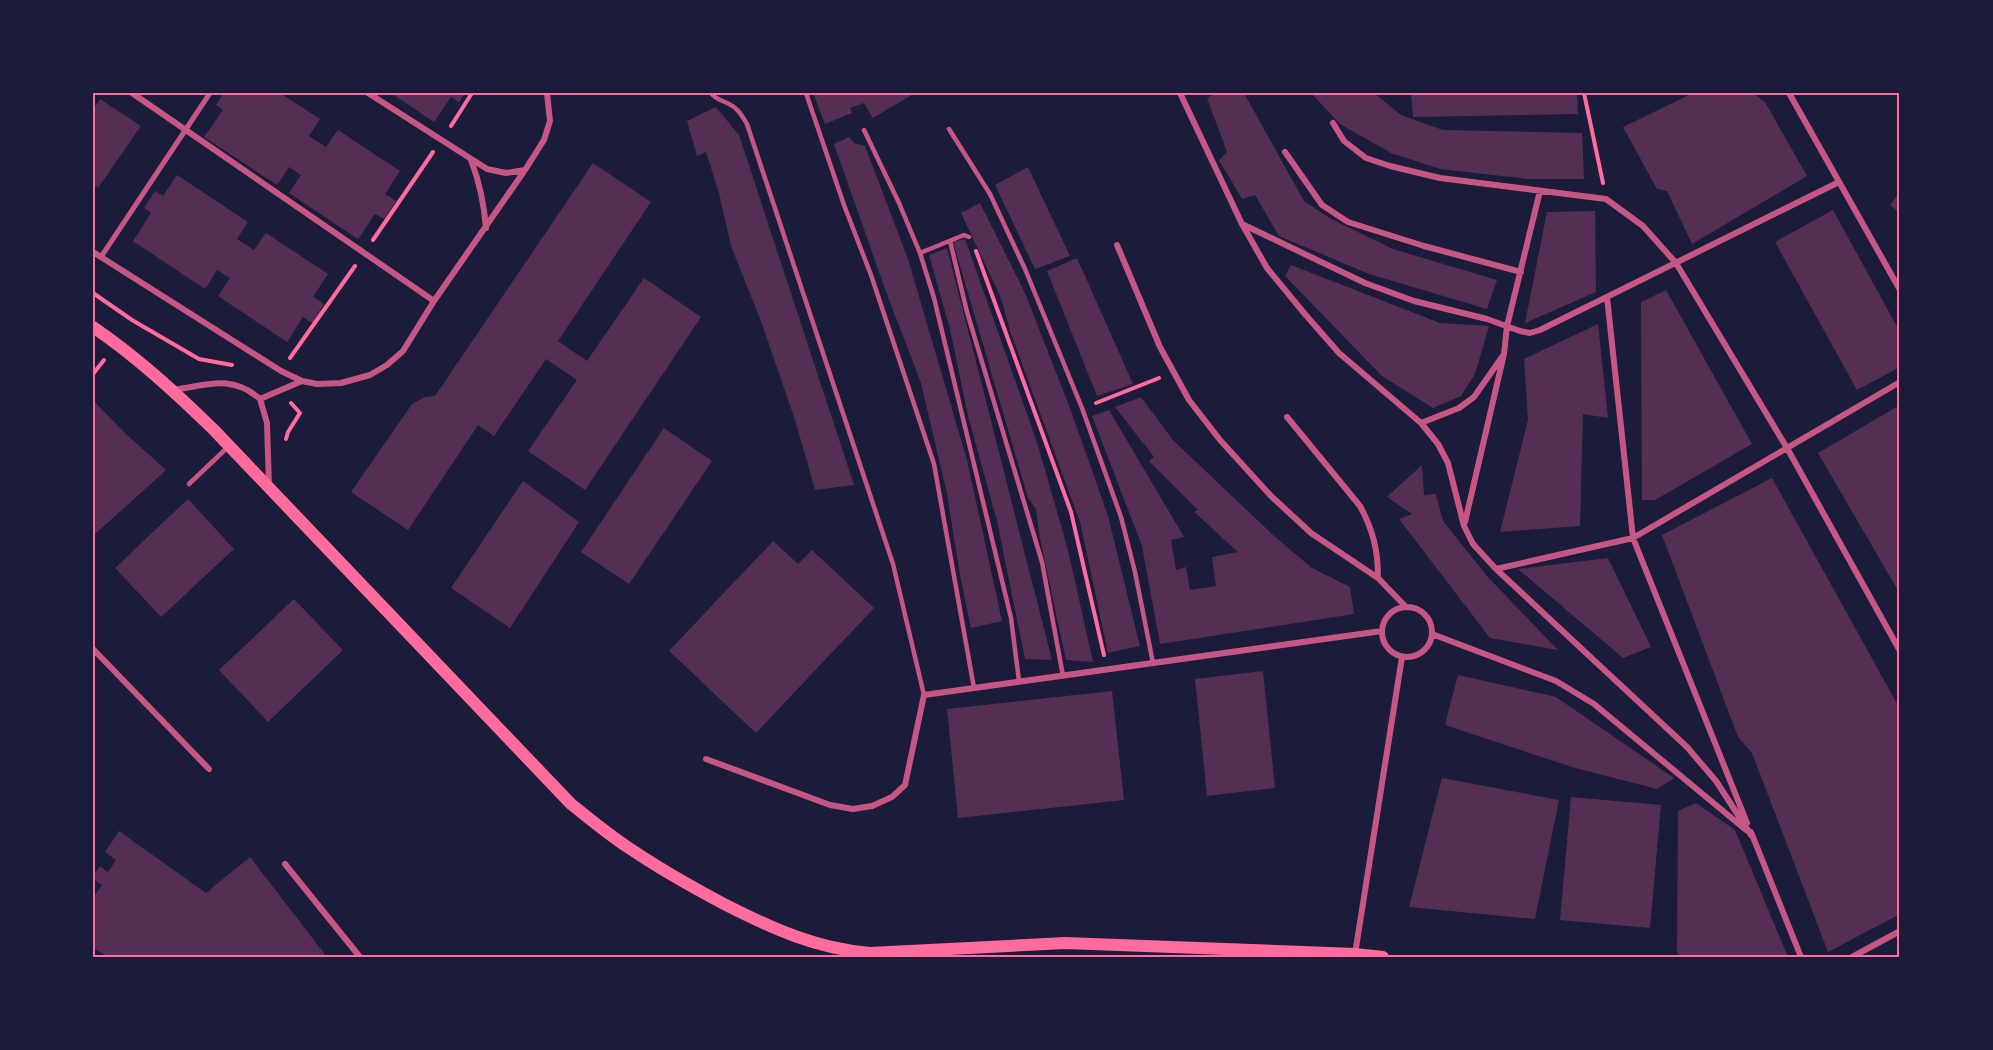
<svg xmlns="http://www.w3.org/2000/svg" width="1993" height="1050" font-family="'IBM Plex Serif',serif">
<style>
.building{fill:#542f53}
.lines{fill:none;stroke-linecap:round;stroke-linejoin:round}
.path{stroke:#ff6b9d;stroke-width:4}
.service{stroke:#c65784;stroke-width:4.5}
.pedestrian{stroke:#c65784;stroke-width:5}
.minor{stroke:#c65784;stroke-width:6}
.secondary{stroke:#ff6b9d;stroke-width:12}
.neatline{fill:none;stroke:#ff6b9d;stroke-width:2}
</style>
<rect width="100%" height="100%" fill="#1b1b3a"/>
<path class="building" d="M 224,93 L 280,93 L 320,119 L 309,136 L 326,147 L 338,130 L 400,171 L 385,194 L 396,201 L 384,219 L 375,214 L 358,239 L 289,193 L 301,175 L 289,167 L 277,185 L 204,137 L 223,110 L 216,105 Z
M 391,93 L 465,93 L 459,102 L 451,97 L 434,122 Z
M 813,93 L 915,93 L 873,118 L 864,103 L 850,108 L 852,113 L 825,124 Z
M 1216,93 L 1244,93 L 1304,201 L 1331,219 L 1393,249 L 1497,280 L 1487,309 L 1369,274 L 1279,236 L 1255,195 L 1242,199 L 1219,160 L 1227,152 L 1207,98 Z
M 1311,93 L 1374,93 L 1401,115 L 1443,130 L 1582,133 L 1584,179 L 1528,179 L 1440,169 L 1391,153 L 1340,124 Z
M 1411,93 L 1577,93 L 1578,114 L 1413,117 Z
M 1693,93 L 1753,93 L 1765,102 L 1807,176 L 1692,244 L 1667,191 L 1657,189 L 1623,127 Z
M 100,99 L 141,126 L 98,188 L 93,185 L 93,109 Z
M 716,107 L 739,135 L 854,485 L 815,490 L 795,420 L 762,324 L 731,246 L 719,193 L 706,152 L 697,156 L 687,121 Z
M 849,137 L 854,143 L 865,146 L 908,259 L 967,460 L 1002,621 L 971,628 L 960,575 L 947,494 L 921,383 L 885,289 L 834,144 Z
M 593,163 L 651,202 L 558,341 L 587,361 L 644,278 L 701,317 L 585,490 L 528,451 L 577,380 L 546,359 L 494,436 L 478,425 L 408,530 L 351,492 L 412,404 L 425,397 L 435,396 Z
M 1028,167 L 1070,256 L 1035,269 L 995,185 Z
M 177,175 L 248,222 L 237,239 L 254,250 L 266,233 L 328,274 L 313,297 L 324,304 L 312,323 L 303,317 L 287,342 L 218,296 L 230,278 L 217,270 L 205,289 L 133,241 L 151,213 L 144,208 L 155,191 L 163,196 Z
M 1900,192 L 1900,213 L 1890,205 Z
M 980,203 L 1025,293 L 1070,408 L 1108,516 L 1140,646 L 1108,653 L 1080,522 L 1011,334 L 1001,298 L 961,213 Z
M 1833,210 L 1900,332 L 1900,367 L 1857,390 L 1775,242 Z
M 1595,211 L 1596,292 L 1525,323 L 1547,212 Z
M 965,239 L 1037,442 L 1068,550 L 1093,662 L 1066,660 L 1040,539 L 1036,509 L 1028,498 L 953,242 Z
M 947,248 L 1052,660 L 1025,659 L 997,521 L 968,416 L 950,329 L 929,255 Z
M 1077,258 L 1133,384 L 1097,396 L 1047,271 Z
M 1291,265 L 1440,323 L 1489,326 L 1475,374 L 1461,396 L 1433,408 L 1382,376 L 1285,276 Z
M 1666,290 L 1752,444 L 1655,500 L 1642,500 L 1641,302 Z
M 1598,324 L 1608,418 L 1583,414 L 1580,526 L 1500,532 L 1528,420 L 1524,359 Z
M 1141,397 L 1173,440 L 1274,536 L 1312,568 L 1350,587 L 1354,614 L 1160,644 L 1142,546 L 1092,416 L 1109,410 L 1184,537 L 1171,540 L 1176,570 L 1186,567 L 1190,590 L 1216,586 L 1212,557 L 1238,552 L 1194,512 L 1198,510 L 1149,461 L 1154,457 L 1115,407 Z
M 93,400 L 125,433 L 166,470 L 93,536 Z
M 1900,405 L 1900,594 L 1818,453 Z
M 664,428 L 712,461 L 629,584 L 581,552 Z
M 1422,465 L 1424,495 L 1436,494 L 1443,521 L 1487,576 L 1558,650 L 1490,638 L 1399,519 L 1412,514 L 1387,497 Z
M 1772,478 L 1900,709 L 1900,914 L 1828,952 L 1752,753 L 1738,737 L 1662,535 Z
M 523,481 L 579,522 L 510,628 L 451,588 Z
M 188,499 L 234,549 L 161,617 L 115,568 Z
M 773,541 L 798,564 L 812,550 L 874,608 L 756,733 L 669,651 Z
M 1608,558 L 1651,647 L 1623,658 L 1518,569 Z
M 294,599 L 343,650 L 268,722 L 219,670 Z
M 1263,671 L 1275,788 L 1207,796 L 1195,679 Z
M 1458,675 L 1556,697 L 1674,778 L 1657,789 L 1575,768 L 1445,725 Z
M 1112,691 L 1124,800 L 958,818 L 947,709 Z
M 1442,778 L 1559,800 L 1535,919 L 1409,907 Z
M 1571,797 L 1661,805 L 1650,928 L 1560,920 Z
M 1696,803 L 1735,830 L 1788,957 L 1681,957 L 1677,952 L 1678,811 Z
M 119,831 L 206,893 L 250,857 L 327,957 L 108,957 L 93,948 L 93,893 L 95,895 L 102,885 L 93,879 L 93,876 L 100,866 L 108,872 L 116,860 L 105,852 Z"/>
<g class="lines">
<path class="path" d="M 1584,93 L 1603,183
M 451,126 L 472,93
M 373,240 L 433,152
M 976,251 L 1071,512 L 1104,655
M 93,293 L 132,320 L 199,359 L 232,365
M 290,358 L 355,266
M 93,374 L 104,360
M 1096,403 L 1159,378
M 286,439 L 288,432 L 300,413 L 291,403"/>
<path class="service" d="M 711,93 C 716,100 722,100 729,104 C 738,108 742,116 747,124 L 893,564 L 924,695
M 806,93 L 844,205 L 871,275 L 934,464 L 974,688
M 949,129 L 990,194 L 1025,269 L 1082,408 L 1121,517 L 1135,572 L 1153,663
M 864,130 L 899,203 L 920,253 L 934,298 L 1011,618 L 1019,681
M 950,241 L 967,312 L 1042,562 L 1063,676
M 920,253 L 964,235 L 969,237
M 189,484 L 229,446"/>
<path class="pedestrian" d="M 101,257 L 210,93"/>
<path class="minor" d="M 132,93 L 434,301
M 368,93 L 487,169 L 506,173 L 525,170
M 1180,93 L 1242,224 L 1267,268 L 1304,313 L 1339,353 L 1421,423 L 1438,444 L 1448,463 L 1464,526 L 1473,544 L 1496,569 L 1687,747 L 1716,781 L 1751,835
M 1789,93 L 1900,290
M 1333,123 L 1344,141 L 1366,158 L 1390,166 L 1440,178 L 1606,199 L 1643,226 L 1676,263 L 1787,448 L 1900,651
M 1285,152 L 1322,205 L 1348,222 L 1424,246 L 1521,272
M 471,160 C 480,183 484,204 486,228
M 1242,224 L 1365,283 L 1414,301 L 1487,319 L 1520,331 L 1530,333 L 1540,330 L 1839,182
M 1117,245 L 1160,347 L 1189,400 L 1220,440 L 1271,496 L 1311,533 L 1378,578 L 1406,607
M 93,252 L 281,371 L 302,381
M 1607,297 L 1633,538 L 1747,823
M 173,390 C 208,385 231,374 260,399 L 302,381 L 317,384 L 341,383 L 370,375 L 387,365 L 403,351 L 434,301 L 525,170 L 544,140 L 550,121 L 547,93
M 260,399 L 267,423 L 269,487
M 1287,417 L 1360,506 C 1373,530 1378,550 1378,578
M 1421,423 L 1459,408 L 1474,397 L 1502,357
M 1465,522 L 1504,354 L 1507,326 L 1540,191
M 1496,569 L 1633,538 L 1900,382
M1382 632a25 25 0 1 1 50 0a25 25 0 1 1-50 0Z
M 1432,634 L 1556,681 L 1594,704 L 1746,830
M 93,649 L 209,769
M 706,759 L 830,805 L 853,809 L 872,806 L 892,797 L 905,785 L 924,695 L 1382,631
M 1751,832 L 1801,957
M 285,864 L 360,957
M 1355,954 L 1402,657
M 1852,957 L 1900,931"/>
<path class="secondary" d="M 93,327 C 137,357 176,393 214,430 L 571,804 C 590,819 609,835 629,848 C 660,869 692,887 724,904 C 771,928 817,949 870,953 L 1065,943 L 1355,954 L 1383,957"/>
</g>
<rect width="1993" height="1050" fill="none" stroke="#1b1b3a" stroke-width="189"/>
<rect x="94" y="94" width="1804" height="862" class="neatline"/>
</svg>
